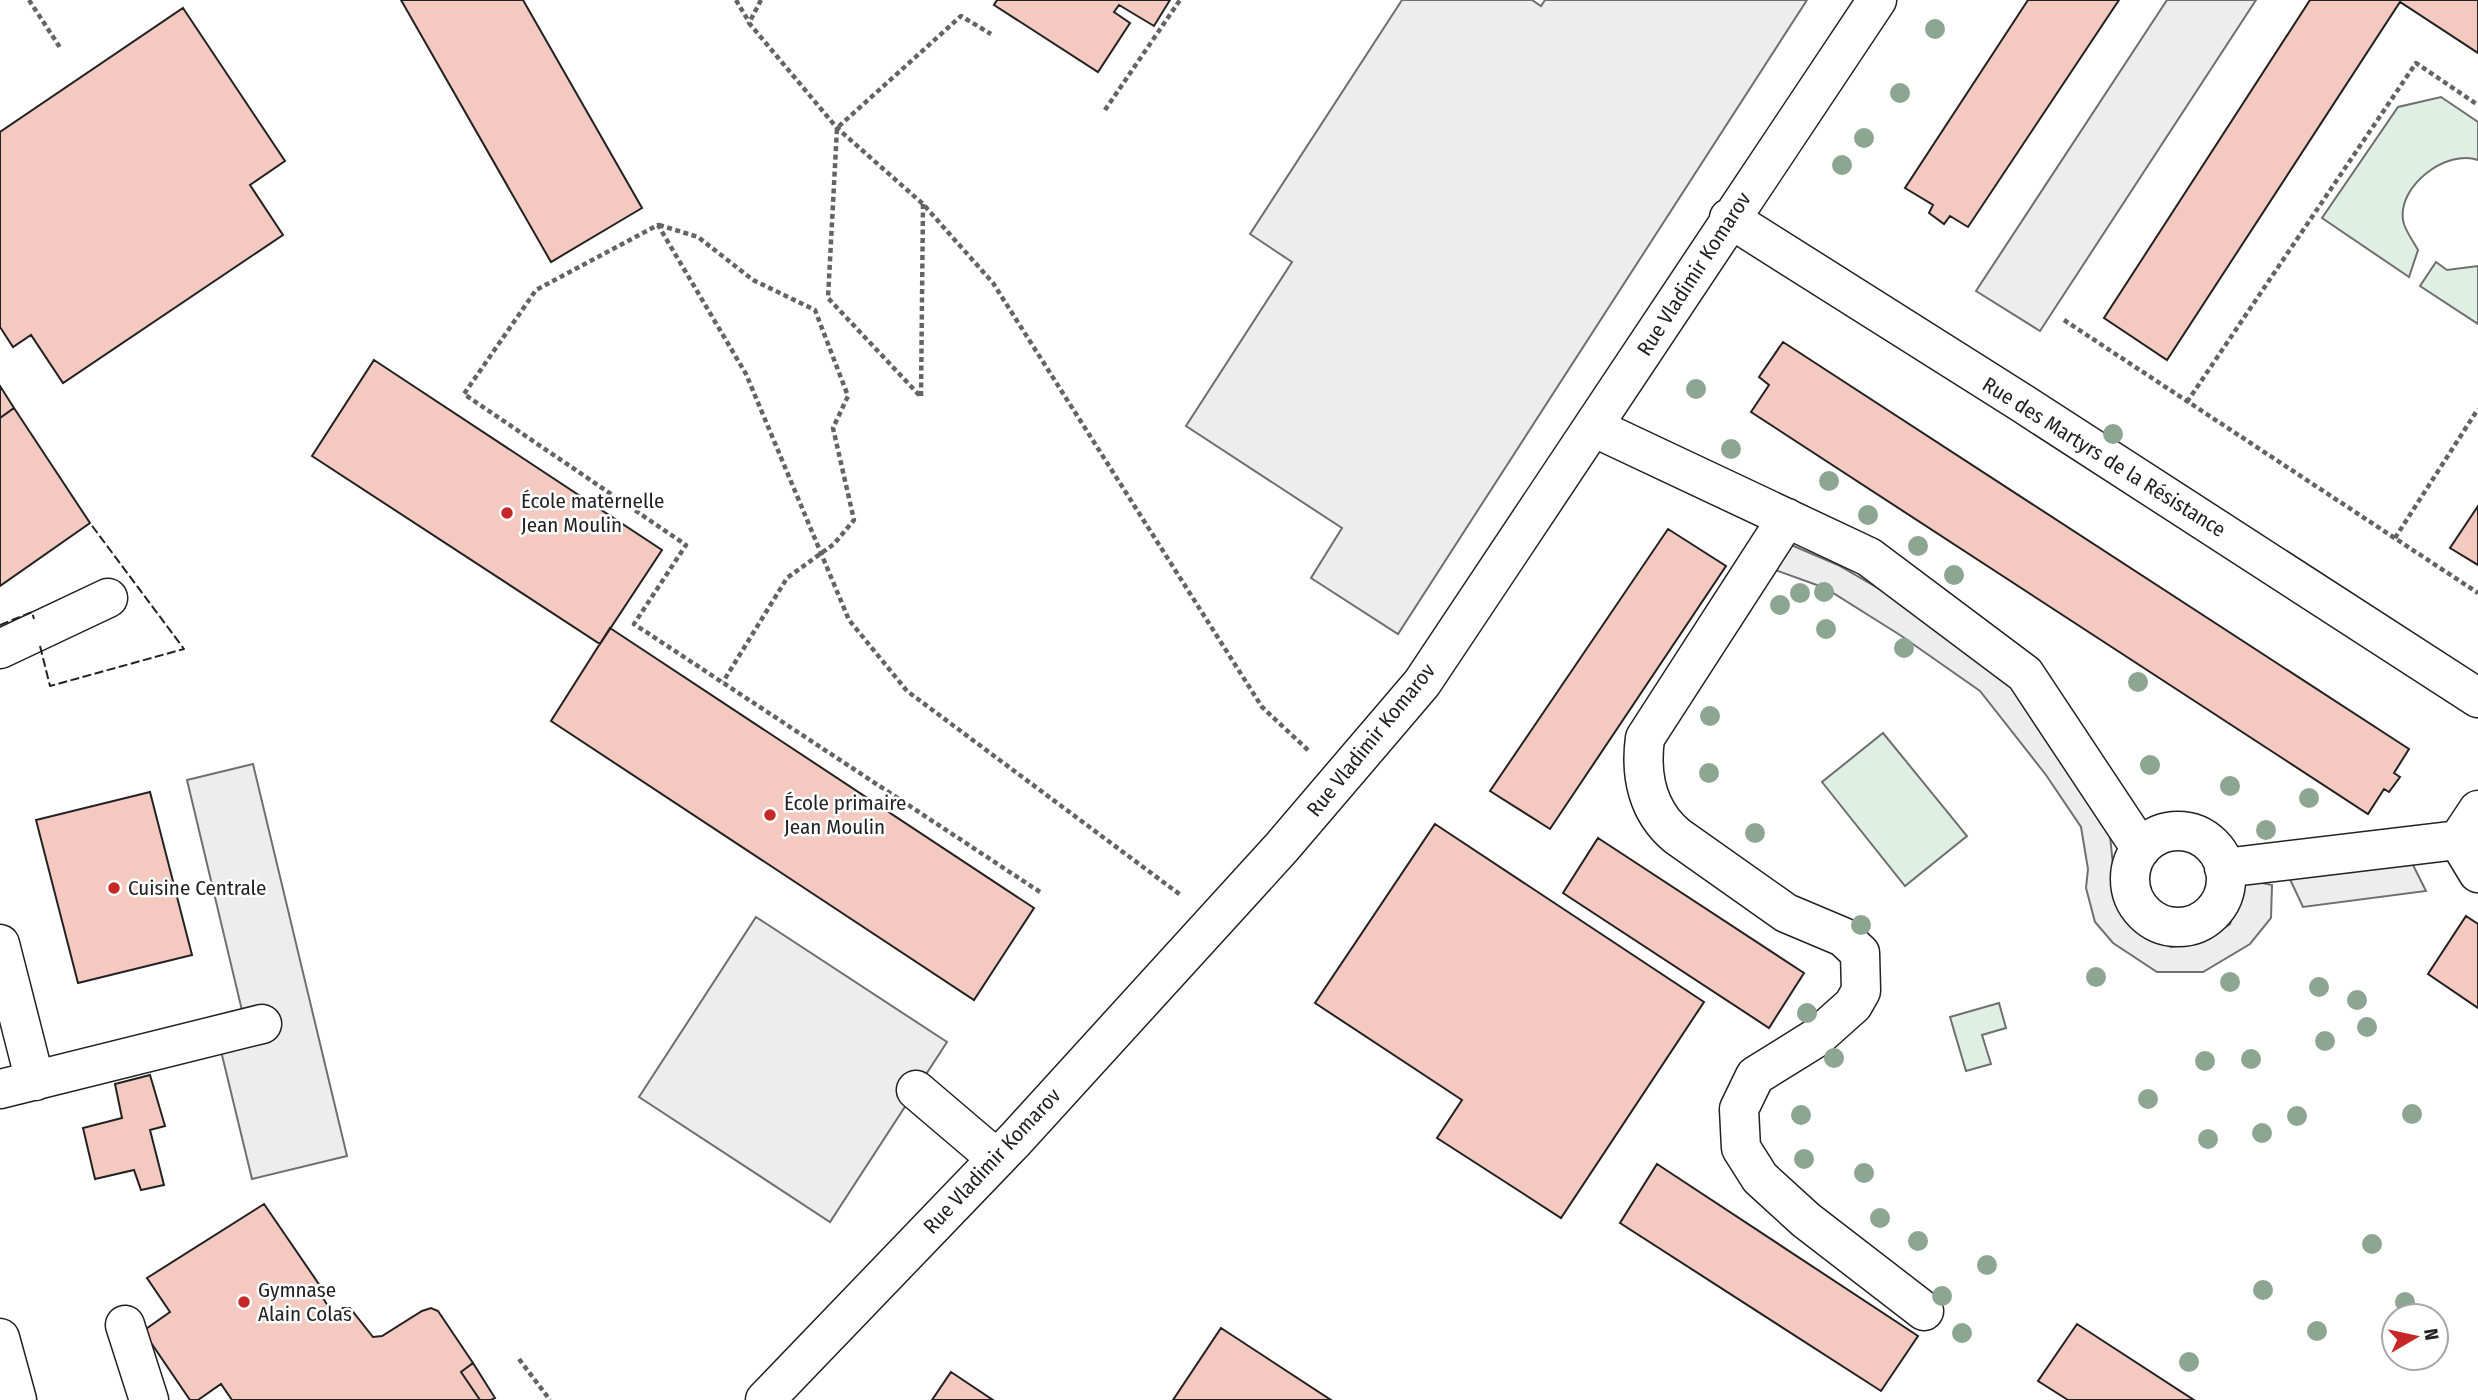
<svg xmlns="http://www.w3.org/2000/svg" width="2478" height="1400" font-family="'Fira Sans Condensed',sans-serif">
<style>
.green{fill:#e0efe3;stroke:#6f6f6f;stroke-width:2}
.parking{fill:#ededed;stroke:#6f6f6f;stroke-width:2}
.building{fill:#f3c9c0;stroke:#222;stroke-width:2}
.lines{fill:none;stroke-linecap:round;stroke-linejoin:round}
.minor-casing{stroke:#222;stroke-width:41}
.path{stroke:#646464;stroke-width:4.5;stroke-dasharray:5 3.5;stroke-linecap:butt}
.minor{stroke:#fff;stroke-width:38}
.fence{stroke:#222;stroke-width:2;stroke-dasharray:9 3.5;stroke-linecap:butt}
.tree{fill:#8da692}
.poi-dot{fill:#c62828;stroke:#fff;stroke-width:2.5}
.labels{text-anchor:middle;dominant-baseline:central;stroke-width:5;stroke-linejoin:round;paint-order:stroke}
.street-label{font-size:21px;fill:#222;stroke:#fff}
.poi-label{font-size:21px;fill:#222;stroke:#fff;text-anchor:start}
</style>
<rect width="100%" height="100%" fill="#fff"/>
<path class="green" d="M 2441,97 L 2478,122 L 2478,160 C 2447,149 2398,185 2403,220 C 2404,229 2413,241 2418,250 L 2409,277 L 2322,218 L 2398,107 Z
M 2436,262 L 2447,270 L 2478,266 L 2478,324 L 2420,286 Z
M 1883,733 L 1967,836 L 1905,886 L 1822,782 Z
M 1999,1003 L 2006,1028 L 1982,1035 L 1991,1064 L 1966,1071 L 1950,1017 Z"/>
<path class="parking" d="M 1402,0 L 1532,0 L 1541,6 L 1545,0 L 1807,0 L 1398,634 L 1311,578 L 1342,528 L 1186,426 L 1292,262 L 1250,234 Z
M 2167,0 L 2256,0 L 2040,331 L 1976,291 Z
M 1782,541 L 1838,565 L 1921,613 L 2006,676 L 2109,826 L 2113,865 L 2126,913 L 2152,938 L 2171,947 L 2202,942 L 2230,924 L 2243,879 L 2272,885 L 2271,918 L 2250,944 L 2203,972 L 2157,972 L 2113,943 L 2095,922 L 2086,888 L 2088,869 L 2081,827 L 2046,775 L 1980,691 L 1900,635 L 1825,588 L 1767,567 Z
M 253,764 L 347,1156 L 252,1179 L 221,1051 L 250,1044 L 187,780 Z
M 2410,859 L 2426,891 L 2303,907 L 2288,875 Z
M 756,917 L 947,1042 L 830,1222 L 639,1097 Z"/>
<path class="building" d="M 401,0 L 523,0 L 642,208 L 551,262 Z
M 997,0 L 1170,0 L 1154,26 L 1119,5 L 1114,12 L 1130,23 L 1098,72 L 994,5 Z
M 2028,0 L 2119,0 L 1968,227 L 1950,216 L 1944,224 L 1929,213 L 1933,205 L 1905,188 Z
M 2310,0 L 2478,0 L 2478,53 L 2400,2 L 2167,360 L 2104,318 Z
M 183,8 L 285,161 L 250,185 L 283,235 L 63,383 L 31,335 L 13,347 L 0,327 L 0,132 Z
M 1783,342 L 2409,749 L 2394,773 L 2400,777 L 2389,792 L 2384,789 L 2368,814 L 1751,412 L 1769,385 L 1759,377 Z
M 374,360 L 662,550 L 600,644 L 312,456 Z
M 0,386 L 14,408 L 0,418 Z
M 14,408 L 90,523 L 0,586 L 0,418 Z
M 2478,506 L 2478,565 L 2450,548 Z
M 1668,529 L 1726,566 L 1550,829 L 1490,791 Z
M 610,628 L 1034,908 L 974,1000 L 551,721 Z
M 150,792 L 192,955 L 78,983 L 36,820 Z
M 1435,824 L 1704,1002 L 1561,1218 L 1437,1138 L 1462,1100 L 1315,1003 Z
M 1598,838 L 1804,973 L 1769,1028 L 1563,893 Z
M 2466,916 L 2478,924 L 2478,1008 L 2428,974 Z
M 150,1075 L 165,1126 L 150,1130 L 164,1185 L 141,1190 L 134,1170 L 95,1179 L 83,1128 L 122,1118 L 115,1084 Z
M 1657,1164 L 1918,1336 L 1881,1391 L 1620,1223 Z
M 264,1204 L 325,1293 L 321,1295 L 333,1314 L 343,1308 L 350,1308 L 373,1337 L 382,1336 L 422,1311 L 431,1308 L 438,1311 L 473,1363 L 461,1372 L 480,1400 L 232,1400 L 221,1384 L 198,1400 L 190,1400 L 143,1331 L 170,1312 L 147,1278 Z
M 2077,1324 L 2194,1400 L 2068,1400 L 2038,1381 Z
M 1221,1328 L 1331,1400 L 1173,1400 Z
M 473,1363 L 495,1398 L 491,1400 L 480,1400 L 461,1372 Z
M 951,1372 L 993,1400 L 932,1400 Z"/>
<g class="lines">
<defs>
<path id="minor" d="M 1729,218 L 2022,403 L 2478,698
M 1593,427 L 1869,557 L 2025,674 L 2141,849
M 1787,518 L 1645,738 C 1640,775 1647,811 1677,836 L 1786,913 L 1843,937 L 1860,953 L 1861,991 L 1853,1005 L 1816,1038 L 1755,1076 L 1739,1109 L 1741,1148 L 1760,1178 L 1806,1220 L 1924,1311
M 0,649 L 108,598
M2130 879a48 48 0 1 1 96 0a48 48 0 1 1-96 0Z
M 2458,840 L 2478,873
M 2458,840 L 2478,810
M 2224,868 L 2458,840
M 0,944 L 35,1081
M 0,1089 L 262,1024
M 916,1090 L 997,1159
M 125,1325 L 149,1400
M 0,1338 L 17,1400
M 765,1400 L 1015,1140 L 1282,847 L 1422,683 L 1877,0"/>
</defs>
<use href="#minor" class="minor-casing"/>
<path class="path" d="M 29,0 L 61,49
M 736,0 L 749,22
M 761,0 L 749,23 L 837,128 L 923,204 L 993,283 L 1262,707 L 1310,752
M 1105,110 L 1180,0
M 923,204 L 921,397 L 828,298 L 837,128 L 961,16 L 991,34
M 659,225 L 698,237 L 753,280 L 815,310 L 848,396 L 833,428 L 854,520 L 834,544 L 787,578 L 723,682
M 2064,320 L 2478,593
M 2187,402 L 2416,63 L 2478,105
M 2395,538 L 2478,409
M 1040,892 L 634,624 L 686,545 L 464,394 L 536,290 L 658,225 L 746,374 L 849,620 L 907,691 L 1182,896
M 519,1359 L 550,1400"/>
<use href="#minor" class="minor"/>
<path class="fence" d="M 0,625 L 32,612 L 34,619
M 40,646 L 50,686 L 184,649 L 90,523"/>
</g>
<g class="tree">
<circle cx="1935" cy="29" r="10"/>
<circle cx="1900" cy="93" r="10"/>
<circle cx="1864" cy="138" r="10"/>
<circle cx="1842" cy="165" r="10"/>
<circle cx="1696" cy="389" r="10"/>
<circle cx="2113" cy="434" r="10"/>
<circle cx="1731" cy="449" r="10"/>
<circle cx="1829" cy="481" r="10"/>
<circle cx="1868" cy="515" r="10"/>
<circle cx="1918" cy="546" r="10"/>
<circle cx="1954" cy="575" r="10"/>
<circle cx="1824" cy="592" r="10"/>
<circle cx="1800" cy="593" r="10"/>
<circle cx="1780" cy="605" r="10"/>
<circle cx="1826" cy="629" r="10"/>
<circle cx="1904" cy="648" r="10"/>
<circle cx="2138" cy="682" r="10"/>
<circle cx="1710" cy="716" r="10"/>
<circle cx="2150" cy="765" r="10"/>
<circle cx="1709" cy="773" r="10"/>
<circle cx="2230" cy="786" r="10"/>
<circle cx="2309" cy="798" r="10"/>
<circle cx="2266" cy="830" r="10"/>
<circle cx="1755" cy="833" r="10"/>
<circle cx="1861" cy="925" r="10"/>
<circle cx="2096" cy="977" r="10"/>
<circle cx="2230" cy="982" r="10"/>
<circle cx="2319" cy="987" r="10"/>
<circle cx="2357" cy="1000" r="10"/>
<circle cx="1807" cy="1013" r="10"/>
<circle cx="2367" cy="1027" r="10"/>
<circle cx="2325" cy="1041" r="10"/>
<circle cx="1834" cy="1058" r="10"/>
<circle cx="2251" cy="1059" r="10"/>
<circle cx="2205" cy="1061" r="10"/>
<circle cx="2148" cy="1099" r="10"/>
<circle cx="2412" cy="1114" r="10"/>
<circle cx="1801" cy="1115" r="10"/>
<circle cx="2297" cy="1116" r="10"/>
<circle cx="2262" cy="1133" r="10"/>
<circle cx="2208" cy="1139" r="10"/>
<circle cx="1804" cy="1159" r="10"/>
<circle cx="1864" cy="1173" r="10"/>
<circle cx="1880" cy="1218" r="10"/>
<circle cx="1918" cy="1241" r="10"/>
<circle cx="2372" cy="1244" r="10"/>
<circle cx="1987" cy="1265" r="10"/>
<circle cx="2263" cy="1290" r="10"/>
<circle cx="1942" cy="1296" r="10"/>
<circle cx="2405" cy="1302" r="10"/>
<circle cx="2317" cy="1331" r="10"/>
<circle cx="1962" cy="1333" r="10"/>
<circle cx="2189" cy="1362" r="10"/>
</g>
<g class="poi-dot">
<circle cx="507" cy="513" r="7"/>
<circle cx="770" cy="815" r="7"/>
<circle cx="114" cy="888" r="7"/>
<circle cx="244" cy="1302" r="7"/>
</g>
<g class="labels">
<g class="street-label">
<text transform="translate(1694 274) rotate(-57)">Rue Vladimir Komarov</text>
<text transform="translate(2104 457) rotate(32)">Rue des Martyrs de la Résistance</text>
<text transform="translate(1371 740) rotate(-51)">Rue Vladimir Komarov</text>
<text transform="translate(992 1161) rotate(-47)">Rue Vladimir Komarov</text>
</g>
<g class="poi-label">
<text x="521" y="501">École maternelle<tspan x="521" dy="24">Jean Moulin</tspan></text>
<text x="784" y="803">École primaire<tspan x="784" dy="24">Jean Moulin</tspan></text>
<text x="128" y="888">Cuisine Centrale</text>
<text x="258" y="1290">Gymnase<tspan x="258" dy="24">Alain Colas</tspan></text>
</g>
</g>
<g transform="translate(2415 1337) rotate(81)"><circle r="33" fill="#ffffff" stroke="#a7a7a7" stroke-width="2"/>
<path d="M0-5L12 26L0 18L-12 26Z" fill="#c62828"/>
<text y="-10" font-size="19" font-weight="bold" text-anchor="middle" fill="#222222">N</text>
</g>
</svg>
